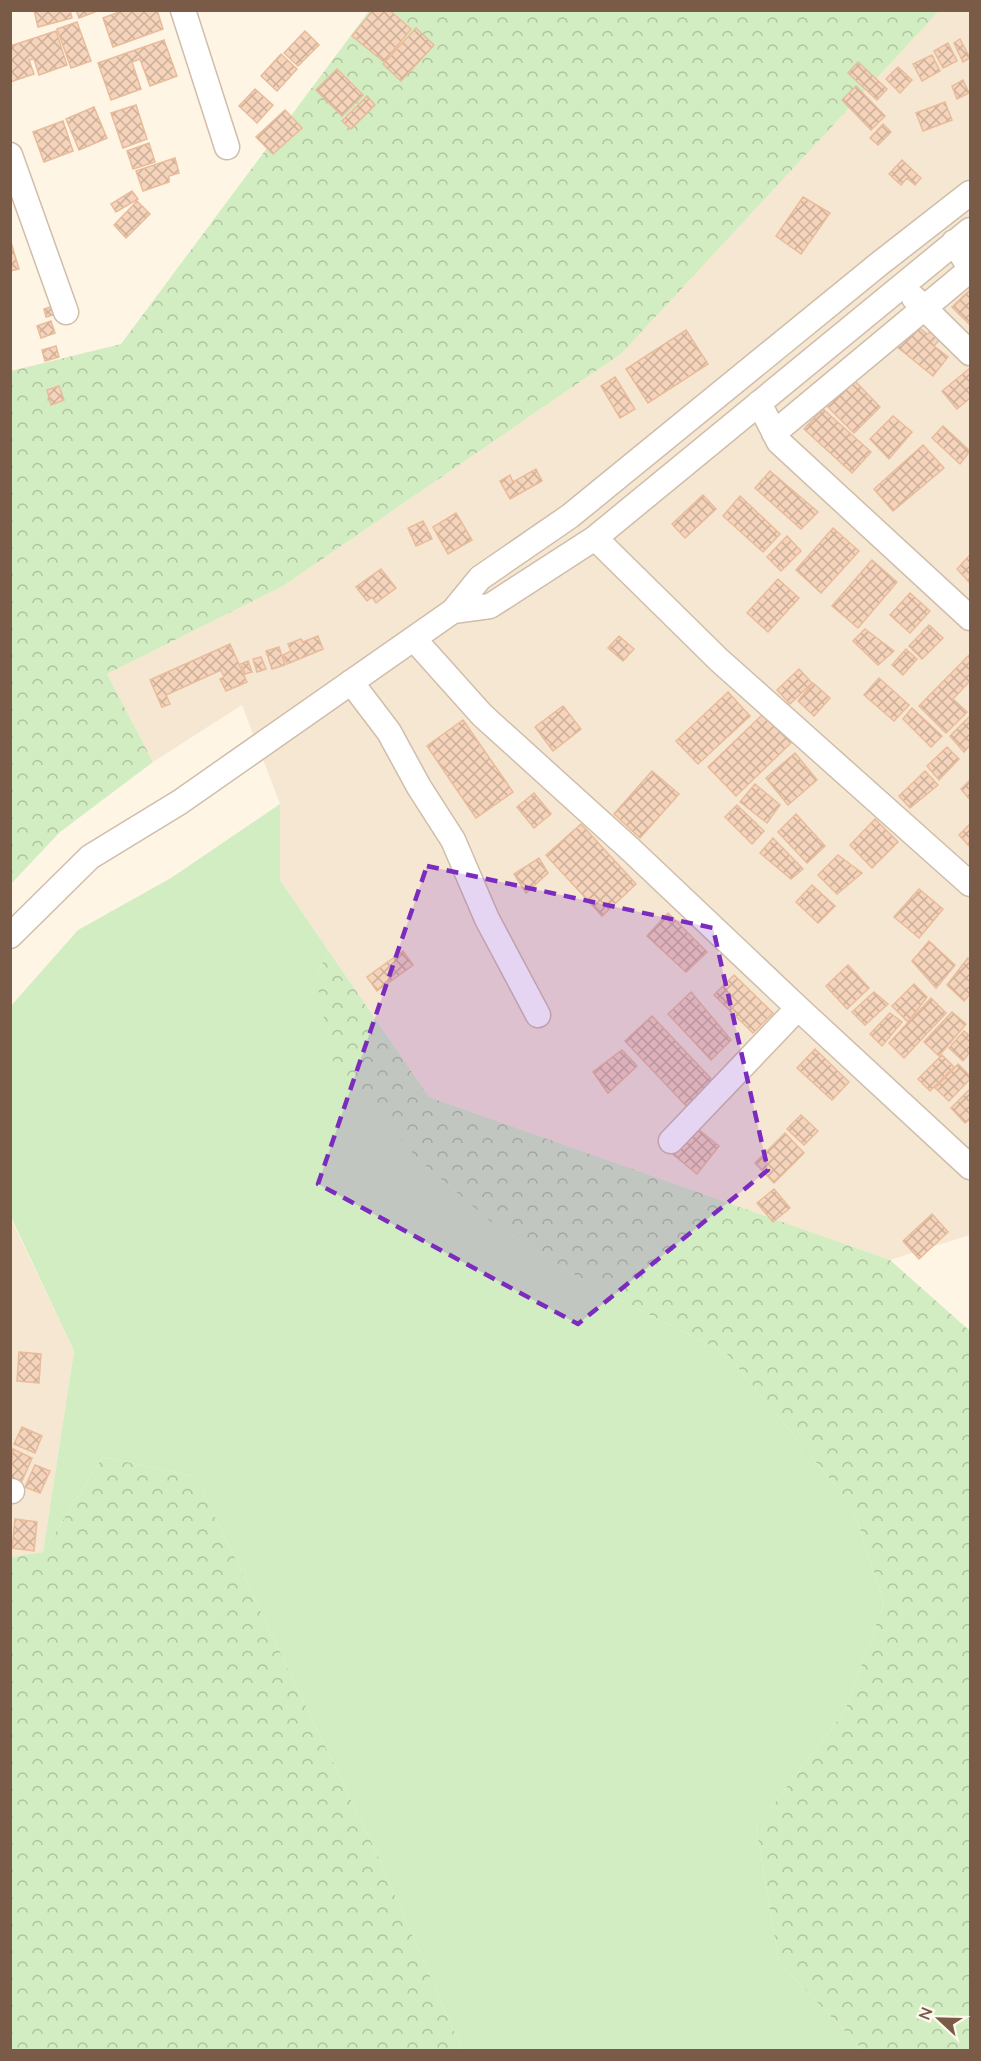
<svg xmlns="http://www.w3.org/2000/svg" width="981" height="2061" font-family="Mulish,sans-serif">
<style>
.residential{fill:#f6e7d3}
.grass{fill:#d2edc2}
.forest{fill:url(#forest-crowns)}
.building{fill:url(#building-cross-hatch);stroke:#e9bb9a;stroke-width:1.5}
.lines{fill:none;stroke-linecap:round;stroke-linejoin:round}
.minor-casing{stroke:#d0bdaa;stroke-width:27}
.minor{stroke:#fff;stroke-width:24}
.marked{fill:#7b2cbf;fill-opacity:0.2;stroke:#7b2cbf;stroke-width:4.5;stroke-dasharray:12 8;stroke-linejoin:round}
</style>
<defs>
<pattern id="forest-crowns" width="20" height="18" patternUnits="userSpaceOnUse" patternTransform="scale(1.5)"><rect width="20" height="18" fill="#d2edc2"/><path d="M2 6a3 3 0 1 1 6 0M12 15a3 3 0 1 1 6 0" fill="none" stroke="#afc3a0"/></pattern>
<pattern id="building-cross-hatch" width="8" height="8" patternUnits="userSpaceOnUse" patternTransform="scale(1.5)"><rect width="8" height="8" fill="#f5d4bb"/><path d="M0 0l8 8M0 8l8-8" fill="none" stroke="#cbaf9a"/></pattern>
</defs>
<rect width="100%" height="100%" fill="#fef5e5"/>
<path class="residential" d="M 939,11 L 970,11 L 970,1235 L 890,1260 L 429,1097 L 280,880 L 280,804 L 242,705 L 153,762 L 107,674 L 283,586 L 622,353 Z
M 10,1217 L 74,1351 L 43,1552 L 11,1557 Z"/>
<path class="grass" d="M 280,804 L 280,880 L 328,950 L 316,979 L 418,1159 L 490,1221 L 589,1284 L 727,1354 L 853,1507 L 884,1603 L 845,1711 L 756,1827 L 779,1962 L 863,2050 L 462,2050 L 376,1852 L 196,1477 L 103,1457 L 43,1552 L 74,1351 L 11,1217 L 10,1007 L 78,930 L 171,878 Z"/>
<path class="forest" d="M 369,11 L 939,11 L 622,353 L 283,586 L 107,674 L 153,762 L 60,832 L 11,884 L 11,371 L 121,344 Z
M 328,950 L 429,1097 L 890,1260 L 970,1331 L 970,2050 L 863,2050 L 779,1962 L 756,1827 L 845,1711 L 884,1603 L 853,1507 L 727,1354 L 589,1284 L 490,1221 L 418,1159 L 333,1061 L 316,979 Z
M 103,1457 L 196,1477 L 376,1852 L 462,2050 L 11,2050 L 11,1557 L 43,1552 Z"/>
<path class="building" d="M 34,10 L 70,10 L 72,18 L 38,27 Z
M 76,10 L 100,10 L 79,18 Z
M 124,10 L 157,10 L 163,29 L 113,47 L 103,18 Z
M 373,10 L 389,10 L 411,29 L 384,62 L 352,36 Z
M 77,22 L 91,61 L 71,68 L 57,29 Z
M 416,28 L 434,45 L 401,81 L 383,64 Z
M 56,31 L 67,65 L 39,75 L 34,59 L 29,60 L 34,74 L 10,82 L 10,46 Z
M 305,31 L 319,45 L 298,66 L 284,53 Z
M 960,39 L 970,58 L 963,62 L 954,43 Z
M 164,40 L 177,76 L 150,86 L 140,59 L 132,62 L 141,89 L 111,100 L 98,63 Z
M 948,43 L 957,61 L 943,68 L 934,51 Z
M 281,54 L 297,69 L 277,91 L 261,76 Z
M 932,55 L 940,71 L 922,81 L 913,64 Z
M 858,62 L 887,89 L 877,100 L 848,73 Z
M 898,67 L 912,80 L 900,93 L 886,79 Z
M 337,69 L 363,95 L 342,116 L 316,90 Z
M 963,80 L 969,93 L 957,99 L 952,86 Z
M 856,86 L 885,116 L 871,130 L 842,100 Z
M 255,89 L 273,105 L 257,123 L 239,106 Z
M 367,96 L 375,105 L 351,129 L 342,121 Z
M 945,102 L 952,120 L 923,131 L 916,113 Z
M 136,105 L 147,139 L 123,148 L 111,113 Z
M 94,107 L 107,138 L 79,150 L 66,119 Z
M 285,110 L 302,128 L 273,154 L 256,137 Z
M 63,121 L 73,151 L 44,162 L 33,132 Z
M 883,124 L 891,132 L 878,145 L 870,138 Z
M 149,143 L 155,162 L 133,169 L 127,151 Z
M 175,158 L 179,173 L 169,176 L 169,182 L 143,191 L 136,171 Z
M 902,160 L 921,178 L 915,185 L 907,178 L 901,185 L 889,174 Z
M 132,191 L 138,199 L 116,212 L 111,204 Z
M 803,197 L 830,213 L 801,254 L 776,236 Z
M 137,201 L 150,214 L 126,238 L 114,225 Z
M 10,239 L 19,269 L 10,271 Z
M 969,291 L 970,293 L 970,325 L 952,307 Z
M 54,306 L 56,314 L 46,317 L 44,309 Z
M 51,321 L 55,333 L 41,338 L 37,326 Z
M 914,323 L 927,334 L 931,332 L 940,339 L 934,346 L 948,357 L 933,376 L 896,346 Z
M 686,330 L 708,364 L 648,403 L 626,369 Z
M 56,346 L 59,357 L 45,361 L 42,350 Z
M 970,368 L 970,398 L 957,409 L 942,391 Z
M 615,377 L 635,409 L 620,418 L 601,386 Z
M 843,379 L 850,386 L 855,381 L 880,407 L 854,433 L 821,400 Z
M 59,386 L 64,400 L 51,405 L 47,390 Z
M 823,409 L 871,452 L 852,473 L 804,429 Z
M 893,416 L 912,432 L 889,459 L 870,439 Z
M 943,426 L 970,451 L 960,464 L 932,438 Z
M 923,445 L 944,468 L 893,511 L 874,489 Z
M 536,469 L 542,481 L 510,499 L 500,481 L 510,475 L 513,482 Z
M 770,471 L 818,512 L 801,529 L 755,488 Z
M 703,495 L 716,509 L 685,538 L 672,524 Z
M 740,496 L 780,534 L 763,552 L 723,516 Z
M 456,513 L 472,540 L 448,554 L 433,527 Z
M 423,521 L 432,539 L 416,546 L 408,528 Z
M 833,528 L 859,551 L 821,593 L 796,570 Z
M 787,536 L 801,551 L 781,571 L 767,557 Z
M 970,555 L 970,583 L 957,569 Z
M 872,560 L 897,582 L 858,628 L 832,606 Z
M 381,569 L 396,588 L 376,603 L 372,597 L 367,601 L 356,587 Z
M 778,579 L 799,598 L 768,632 L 747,613 Z
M 910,593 L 930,611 L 910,633 L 890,615 Z
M 929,625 L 943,638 L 922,659 L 909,646 Z
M 865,629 L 894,651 L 878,665 L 853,641 Z
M 318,636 L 323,649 L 287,664 L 283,655 L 291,651 L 288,644 L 301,639 L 303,642 Z
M 619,636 L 634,649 L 623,661 L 608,648 Z
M 230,644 L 247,682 L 226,691 L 220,679 L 224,677 L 221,670 L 166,695 L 170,704 L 162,707 L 150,680 Z
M 279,647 L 285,665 L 272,669 L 266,651 Z
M 906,649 L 917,659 L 903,675 L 892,665 Z
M 970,654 L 970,681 L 953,699 L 967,712 L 946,733 L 919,706 Z
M 261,657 L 266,669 L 257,672 L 253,659 Z
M 248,661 L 252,672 L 245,674 L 241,664 Z
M 799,669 L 812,683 L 790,704 L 777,690 Z
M 879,678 L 909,705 L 894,721 L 864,695 Z
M 813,683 L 830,698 L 814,716 L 798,701 Z
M 728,692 L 750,716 L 698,764 L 676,741 Z
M 563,706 L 581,729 L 553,751 L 535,727 Z
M 912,708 L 942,736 L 931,747 L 903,719 Z
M 765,712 L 793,741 L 736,796 L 708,767 Z
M 970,716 L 970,745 L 964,752 L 950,736 Z
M 463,720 L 513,792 L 476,818 L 427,746 Z
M 947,747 L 959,759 L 939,780 L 927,766 Z
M 795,753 L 817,780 L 788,805 L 766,778 Z
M 652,771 L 679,794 L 640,838 L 614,814 Z
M 925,771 L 938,785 L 910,808 L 899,796 Z
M 970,780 L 970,800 L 961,789 Z
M 755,784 L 780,805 L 767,823 L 740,802 Z
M 534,793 L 551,814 L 534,828 L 517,807 Z
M 737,805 L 764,831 L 752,844 L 725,817 Z
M 796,814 L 825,846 L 807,863 L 778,832 Z
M 875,819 L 898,842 L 872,868 L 850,845 Z
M 581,824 L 636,884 L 602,916 L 546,855 Z
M 970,824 L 970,847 L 959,835 Z
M 773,838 L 803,869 L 791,879 L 760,853 Z
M 838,855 L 862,873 L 837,894 L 818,875 Z
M 539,858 L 548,873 L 526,893 L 514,874 Z
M 812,885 L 835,906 L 818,923 L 796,902 Z
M 919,889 L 943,909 L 919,938 L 894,917 Z
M 668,913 L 707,952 L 686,972 L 647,936 Z
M 929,941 L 955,965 L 936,988 L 912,961 Z
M 403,951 L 413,965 L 377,991 L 367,977 Z
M 968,958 L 970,960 L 970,994 L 964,1001 L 947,985 Z
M 848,965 L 869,988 L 847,1009 L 826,986 Z
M 734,975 L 773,1013 L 753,1033 L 714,995 Z
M 914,984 L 927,997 L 908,1022 L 892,1006 Z
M 691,992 L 731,1040 L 711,1060 L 668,1014 Z
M 874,992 L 888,1004 L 865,1025 L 852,1012 Z
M 931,998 L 946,1013 L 904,1058 L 889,1043 Z
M 952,1012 L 966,1024 L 939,1056 L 924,1042 Z
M 890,1013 L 902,1022 L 882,1046 L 870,1034 Z
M 652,1016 L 716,1084 L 689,1109 L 625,1041 Z
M 964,1031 L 970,1036 L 970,1052 L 963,1061 L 949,1048 Z
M 815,1049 L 849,1082 L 832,1100 L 797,1068 Z
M 622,1050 L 637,1066 L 608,1093 L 593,1072 Z
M 942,1055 L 954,1067 L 930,1091 L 918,1079 Z
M 958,1064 L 970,1076 L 970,1079 L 949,1101 L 935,1088 Z
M 970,1089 L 970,1119 L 965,1123 L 951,1108 Z
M 801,1115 L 818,1131 L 804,1145 L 787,1129 Z
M 693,1125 L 719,1146 L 697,1174 L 670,1152 Z
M 785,1133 L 804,1153 L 774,1183 L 755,1163 Z
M 774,1189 L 790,1208 L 773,1222 L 757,1203 Z
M 932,1214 L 948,1232 L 919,1259 L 903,1241 Z
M 19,1352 L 41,1354 L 39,1383 L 17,1381 Z
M 22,1427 L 42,1436 L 35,1453 L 14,1444 Z
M 13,1449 L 32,1458 L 21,1483 L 10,1479 Z
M 35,1465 L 50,1471 L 40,1493 L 25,1487 Z
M 15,1519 L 37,1522 L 34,1551 L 12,1548 Z"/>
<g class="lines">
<defs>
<path id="minor" d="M 183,10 L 227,147
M 10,155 L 66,312
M 914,298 L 970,353
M 759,403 L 779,442 L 970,618
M 774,433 L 965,274 L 968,265 L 954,242
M 595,538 L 719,660 L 970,884
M 453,611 L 490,606 L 595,538 L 970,230
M 414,639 L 482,715 L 630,849 L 798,1008 L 970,1167
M 351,682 L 389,732 L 419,787 L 453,840 L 487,919 L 538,1015
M 10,936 L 90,857 L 180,802 L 453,611 L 480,578 L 570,516 L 879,264 L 970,193
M 671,1141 L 798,1008
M 10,1491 L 12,1491"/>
</defs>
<use href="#minor" class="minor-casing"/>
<use href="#minor" class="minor"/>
</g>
<path class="marked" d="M 427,866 L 713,928 L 768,1170 L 578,1324 L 318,1184 Z"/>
<rect width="981" height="2061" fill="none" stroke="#795b48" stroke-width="24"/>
<g transform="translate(939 2019) rotate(292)" stroke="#fff9ed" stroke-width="4.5" paint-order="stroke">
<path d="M0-4.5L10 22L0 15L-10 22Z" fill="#795b48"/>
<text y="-9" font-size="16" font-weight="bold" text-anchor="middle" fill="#795b48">N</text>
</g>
</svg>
